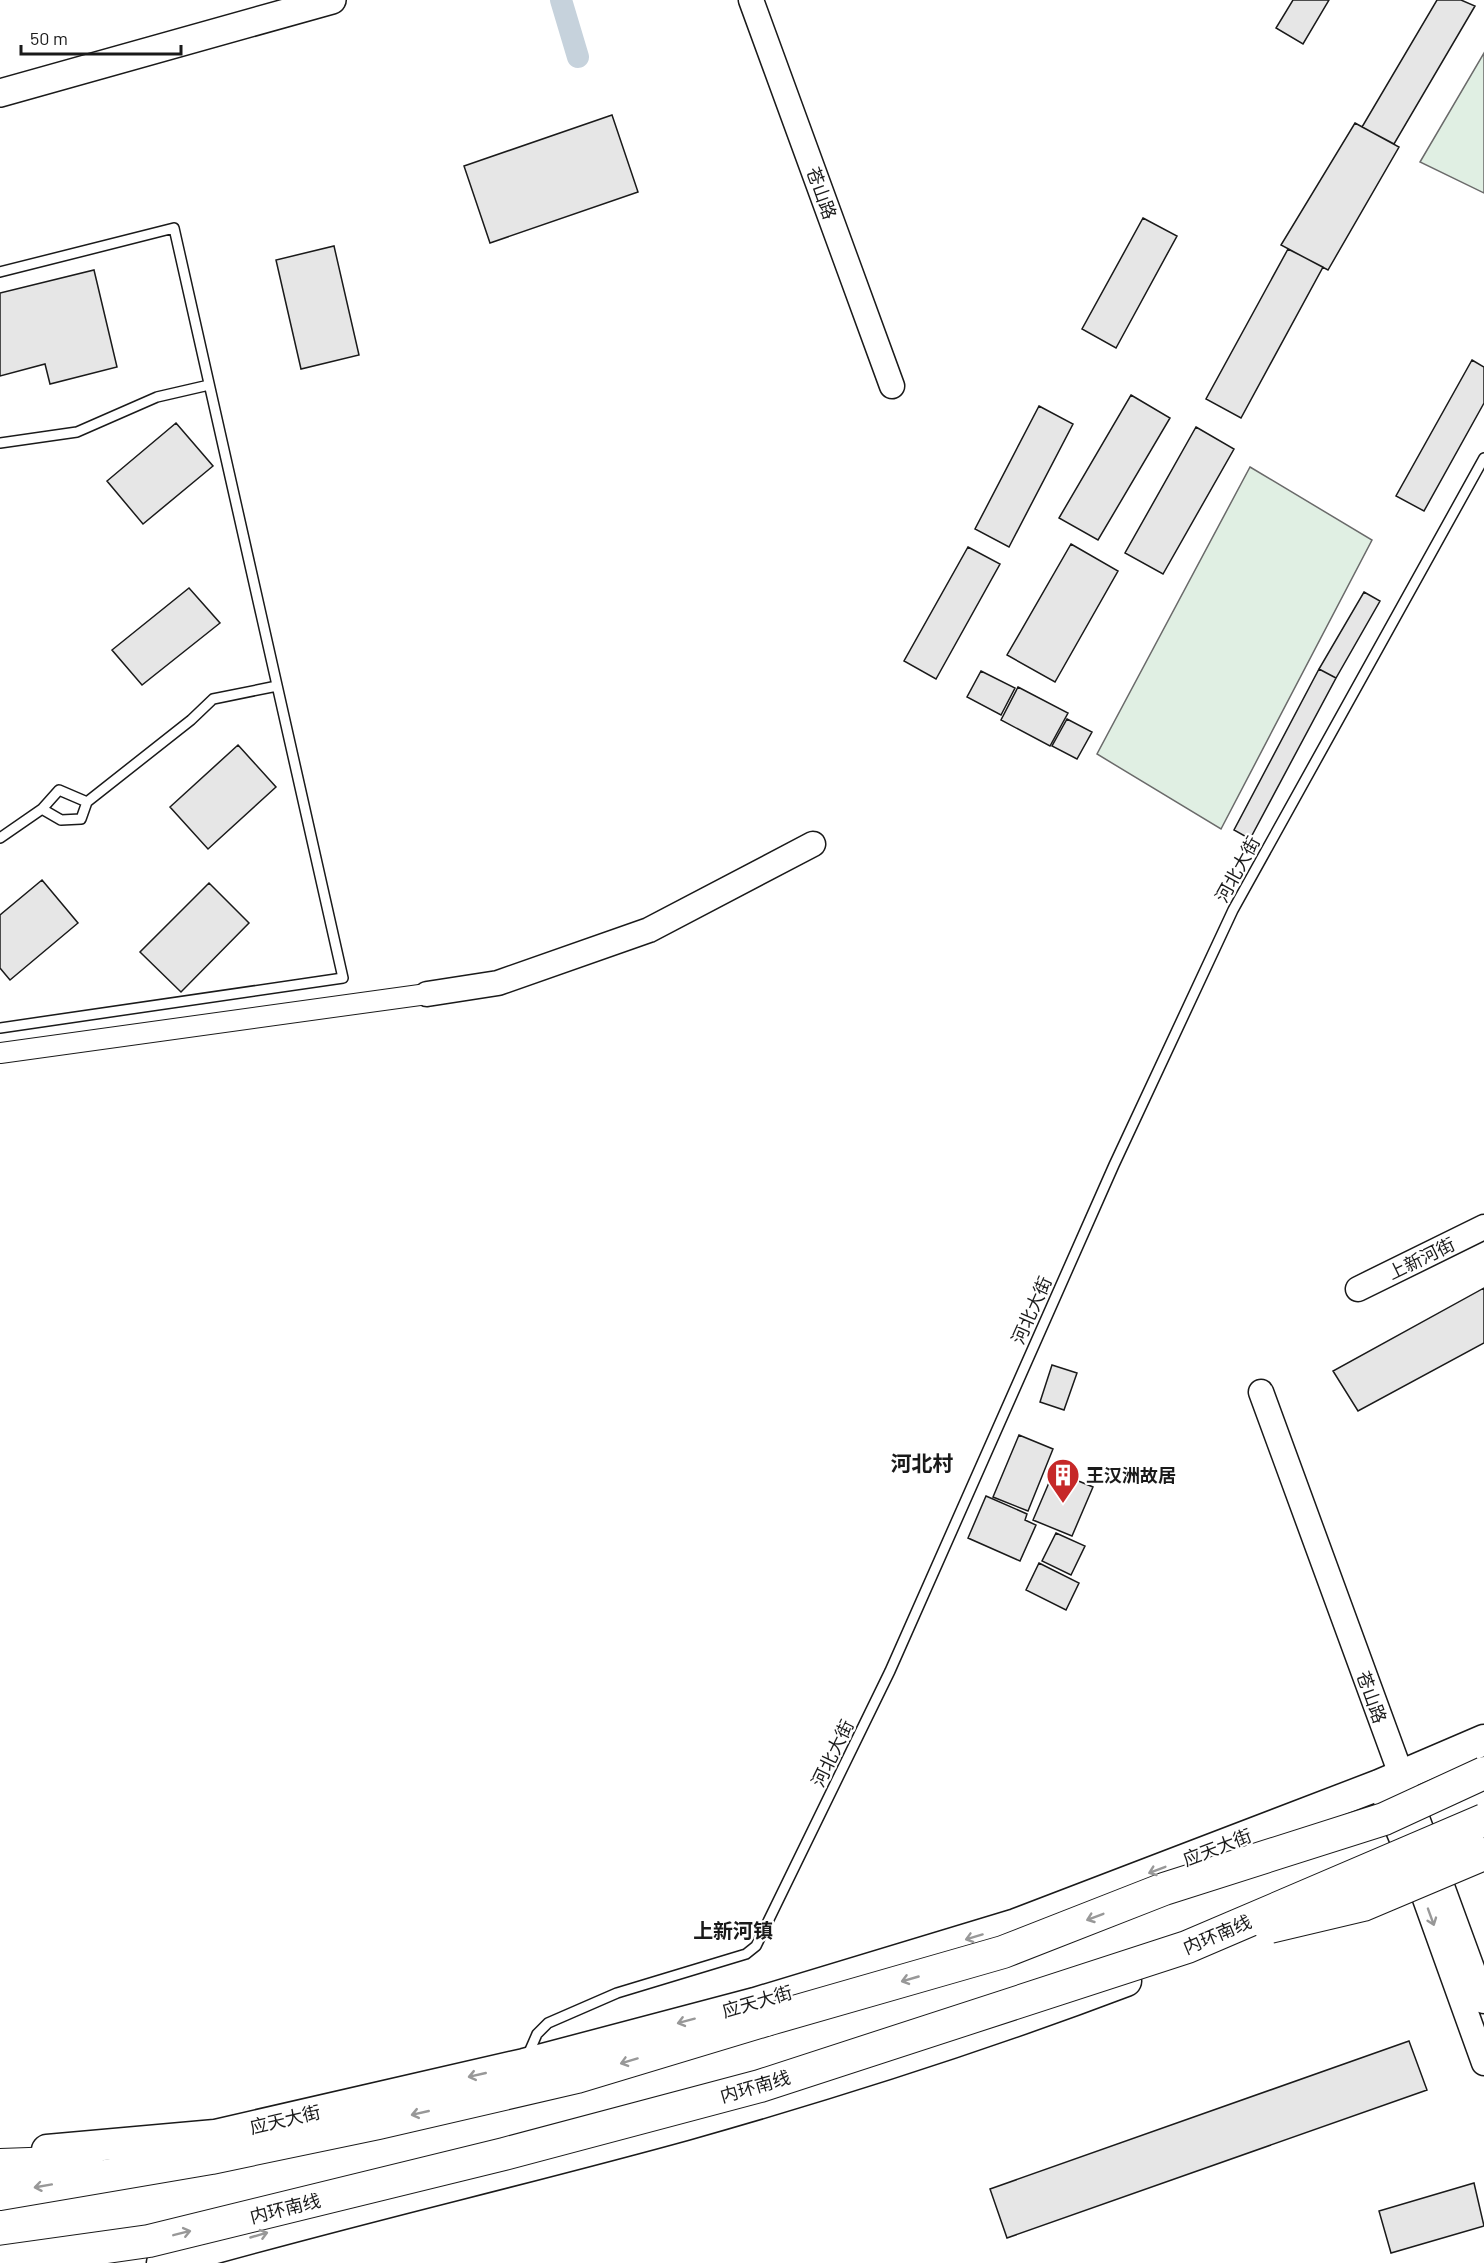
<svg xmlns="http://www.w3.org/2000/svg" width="1484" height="2263" font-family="Barlow,'Noto Sans SC',sans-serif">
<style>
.green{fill:#e0efe3;stroke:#6a6a6a;stroke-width:1.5}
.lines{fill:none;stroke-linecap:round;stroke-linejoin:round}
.canal{stroke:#c6d2dc;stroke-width:22}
.building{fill:#e6e6e6;stroke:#1a1a1a;stroke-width:1.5}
.service-casing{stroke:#1a1a1a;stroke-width:12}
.minor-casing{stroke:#1a1a1a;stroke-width:22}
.tertiary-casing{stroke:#1a1a1a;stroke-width:27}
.secondary-casing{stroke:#1a1a1a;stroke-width:30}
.primary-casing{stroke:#1a1a1a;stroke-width:33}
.trunk-casing{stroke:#1a1a1a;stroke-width:34}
.service{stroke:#fff;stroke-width:9}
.minor{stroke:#fff;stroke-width:20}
.tertiary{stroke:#fff;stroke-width:24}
.secondary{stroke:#fff;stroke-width:27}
.primary{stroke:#fff;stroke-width:30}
.trunk{stroke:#fff;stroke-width:32}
.trunk-bridge-casing{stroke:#1a1a1a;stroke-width:34;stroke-linecap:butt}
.trunk-bridge{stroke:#fff;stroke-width:32}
.oneway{stroke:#989898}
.labels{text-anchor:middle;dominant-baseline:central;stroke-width:4.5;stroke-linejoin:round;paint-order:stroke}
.street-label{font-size:18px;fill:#1a1a1a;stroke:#fff}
.poi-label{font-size:18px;font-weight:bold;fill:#1a1a1a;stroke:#fff;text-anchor:start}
.neighbourhood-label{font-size:20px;font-weight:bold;fill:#1a1a1a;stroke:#fff}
.quarter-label{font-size:21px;font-weight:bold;fill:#1a1a1a;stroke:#fff}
</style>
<rect width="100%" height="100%" fill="#fff"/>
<path class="green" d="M 1484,53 L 1484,193 L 1420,162 Z
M 1250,467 L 1372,540 L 1221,829 L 1097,754 Z"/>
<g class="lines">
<path class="canal" d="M 561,0 L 578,57"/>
</g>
<path class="building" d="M 1293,0 L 1329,0 L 1303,44 L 1276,28 Z
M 1437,0 L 1461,0 L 1475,6 L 1394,144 L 1362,127 Z
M 612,115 L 638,192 L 490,243 L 464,166 Z
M 1355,123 L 1399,147 L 1328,270 L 1281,245 Z
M 1143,218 L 1177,236 L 1116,348 L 1082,329 Z
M 334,246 L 359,355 L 301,369 L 276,260 Z
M 1288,249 L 1323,267 L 1241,418 L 1206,399 Z
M 94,270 L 117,367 L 50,384 L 45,364 L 0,376 L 0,293 Z
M 1472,360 L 1484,367 L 1484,403 L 1424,511 L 1396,496 Z
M 1131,395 L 1170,418 L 1098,540 L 1059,518 Z
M 1039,406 L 1073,424 L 1009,547 L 975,529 Z
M 176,423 L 213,466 L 143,524 L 107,481 Z
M 1196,427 L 1234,449 L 1163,574 L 1125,553 Z
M 1071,544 L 1118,571 L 1055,682 L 1007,655 Z
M 968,547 L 1000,564 L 936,679 L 904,661 Z
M 189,588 L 220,623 L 142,685 L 112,650 Z
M 1364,592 L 1380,601 L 1336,678 L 1319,669 Z
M 1319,669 L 1336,678 L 1250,839 L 1234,830 Z
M 981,671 L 1015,688 L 1001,715 L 967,697 Z
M 1018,687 L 1068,713 L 1050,746 L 1001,720 Z
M 1067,719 L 1092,732 L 1077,759 L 1052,746 Z
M 238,745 L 276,787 L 208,849 L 170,807 Z
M 42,880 L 78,923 L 10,980 L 0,968 L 0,915 Z
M 209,883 L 249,923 L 181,992 L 140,952 Z
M 1484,1288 L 1484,1343 L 1358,1411 L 1333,1371 Z
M 1052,1365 L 1077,1373 L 1064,1410 L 1040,1402 Z
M 1019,1435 L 1053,1449 L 1028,1511 L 993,1497 Z
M 1054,1471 L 1093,1487 L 1072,1536 L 1033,1520 Z
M 986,1496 L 1027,1514 L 1025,1520 L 1036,1525 L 1020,1561 L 968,1538 Z
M 1056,1533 L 1085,1546 L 1071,1575 L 1042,1561 Z
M 1039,1563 L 1079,1583 L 1066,1610 L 1026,1590 Z
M 1409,2041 L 1427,2090 L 1007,2238 L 990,2189 Z
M 1474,2183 L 1484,2226 L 1391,2253 L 1379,2211 Z"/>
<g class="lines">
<defs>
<path id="service" d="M 0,272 L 174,228 L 343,978 L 0,1028
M 0,443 L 77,432 L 157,397 L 209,385
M 42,809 L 59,790 L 87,802
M 0,838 L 42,809 L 61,820 L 81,819 L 87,802 L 191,720 L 213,699 L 277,686
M 527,2057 L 537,2034 L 548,2023 L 617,1993 L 746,1954 L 756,1946 L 890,1671 L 1114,1165 L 1233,910 L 1484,458"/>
<path id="minor" d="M 0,1053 L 427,994"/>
<path id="tertiary" d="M 751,0 L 892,386
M 427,994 L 498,983 L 649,930 L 813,844
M 1358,1289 L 1484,1227
M 1261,1392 L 1484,2001
M 1386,1801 L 1415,1871 L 1484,2063"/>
<path id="secondary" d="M 0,93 L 332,0"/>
<path id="primary" d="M 47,2150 L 215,2135 L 524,2064 L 755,2003 L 1016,1924 L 1379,1785 L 1484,1740
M 162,2263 C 335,2213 511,2173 685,2125 C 834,2083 981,2036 1126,1981"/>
<path id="trunk" d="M 0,2165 L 87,2162
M 0,2194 L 211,2158 L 378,2123 L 577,2077 L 766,2020"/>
</defs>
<use href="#service" class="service-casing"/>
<use href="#minor" class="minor-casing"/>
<use href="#tertiary" class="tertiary-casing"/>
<use href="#secondary" class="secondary-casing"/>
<use href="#primary" class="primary-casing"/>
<use href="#trunk" class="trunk-casing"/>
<use href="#service" class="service"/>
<use href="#minor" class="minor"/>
<use href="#tertiary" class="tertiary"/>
<use href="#secondary" class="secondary"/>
<use href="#primary" class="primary"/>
<use href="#trunk" class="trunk"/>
<defs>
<path id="trunk-bridge" d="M 1270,1927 L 1363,1905 L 1484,1854
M 766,2020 L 1003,1952 L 1164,1889 L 1384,1819 L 1484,1773
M 0,2262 L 149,2241 L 504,2154 L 760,2086 L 1187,1947 L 1484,1820"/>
</defs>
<use href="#trunk-bridge" class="trunk-bridge-casing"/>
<use href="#trunk-bridge" class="trunk-bridge"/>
</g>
<defs><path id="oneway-shaft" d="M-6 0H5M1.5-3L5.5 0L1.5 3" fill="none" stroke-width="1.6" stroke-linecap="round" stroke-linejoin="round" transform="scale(1.5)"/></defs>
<g class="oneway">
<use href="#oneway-shaft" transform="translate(1157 1870) rotate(159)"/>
<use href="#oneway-shaft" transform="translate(1095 1917) rotate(159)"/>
<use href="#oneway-shaft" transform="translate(1431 1917) rotate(70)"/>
<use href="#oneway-shaft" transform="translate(974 1937) rotate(163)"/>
<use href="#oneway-shaft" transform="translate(910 1979) rotate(164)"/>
<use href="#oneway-shaft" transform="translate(686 2021) rotate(165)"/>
<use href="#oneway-shaft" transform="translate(629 2061) rotate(163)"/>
<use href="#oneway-shaft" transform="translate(477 2075) rotate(167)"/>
<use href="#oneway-shaft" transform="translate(420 2113) rotate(167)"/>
<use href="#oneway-shaft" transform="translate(43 2186) rotate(170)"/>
<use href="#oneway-shaft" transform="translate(182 2233) rotate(-14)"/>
<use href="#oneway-shaft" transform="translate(259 2235) rotate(-16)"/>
</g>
<defs>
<symbol id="building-pin" viewBox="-11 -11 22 30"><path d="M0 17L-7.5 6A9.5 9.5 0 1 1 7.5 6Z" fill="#c62828" stroke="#fff"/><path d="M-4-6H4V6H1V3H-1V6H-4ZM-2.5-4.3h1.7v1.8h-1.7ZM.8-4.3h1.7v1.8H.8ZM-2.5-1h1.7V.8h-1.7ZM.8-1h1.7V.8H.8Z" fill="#fff"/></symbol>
</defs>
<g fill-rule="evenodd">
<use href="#building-pin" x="1044" y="1456" width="38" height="52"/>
</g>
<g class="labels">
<g class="street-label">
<text transform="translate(822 193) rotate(70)">苍山路</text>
<text transform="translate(1237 869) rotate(-61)">河北大街</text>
<text transform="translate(1421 1258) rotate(-26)">上新河街</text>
<text transform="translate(1031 1310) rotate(-66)">河北大街</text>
<text transform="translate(1372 1697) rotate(70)">苍山路</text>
<text transform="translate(832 1753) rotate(-64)">河北大街</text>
<text transform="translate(1217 1847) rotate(-21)">应天大街</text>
<text transform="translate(1217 1934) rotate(-23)">内环南线</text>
<text transform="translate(757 2001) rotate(-16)">应天大街</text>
<text transform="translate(755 2086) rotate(-16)">内环南线</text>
<text transform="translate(285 2119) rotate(-13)">应天大街</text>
<text transform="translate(285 2208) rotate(-14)">内环南线</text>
</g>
<g class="poi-label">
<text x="1086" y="1475">王汉洲故居</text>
</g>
<g class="neighbourhood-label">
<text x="733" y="1930">上新河镇</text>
</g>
<g class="quarter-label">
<text x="922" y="1462">河北村</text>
</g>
</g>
<path d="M21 45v9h160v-9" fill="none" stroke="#1a1a1a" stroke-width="3"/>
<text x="30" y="45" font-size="18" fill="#1a1a1a" stroke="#ffffff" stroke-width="4.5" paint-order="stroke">50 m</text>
</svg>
